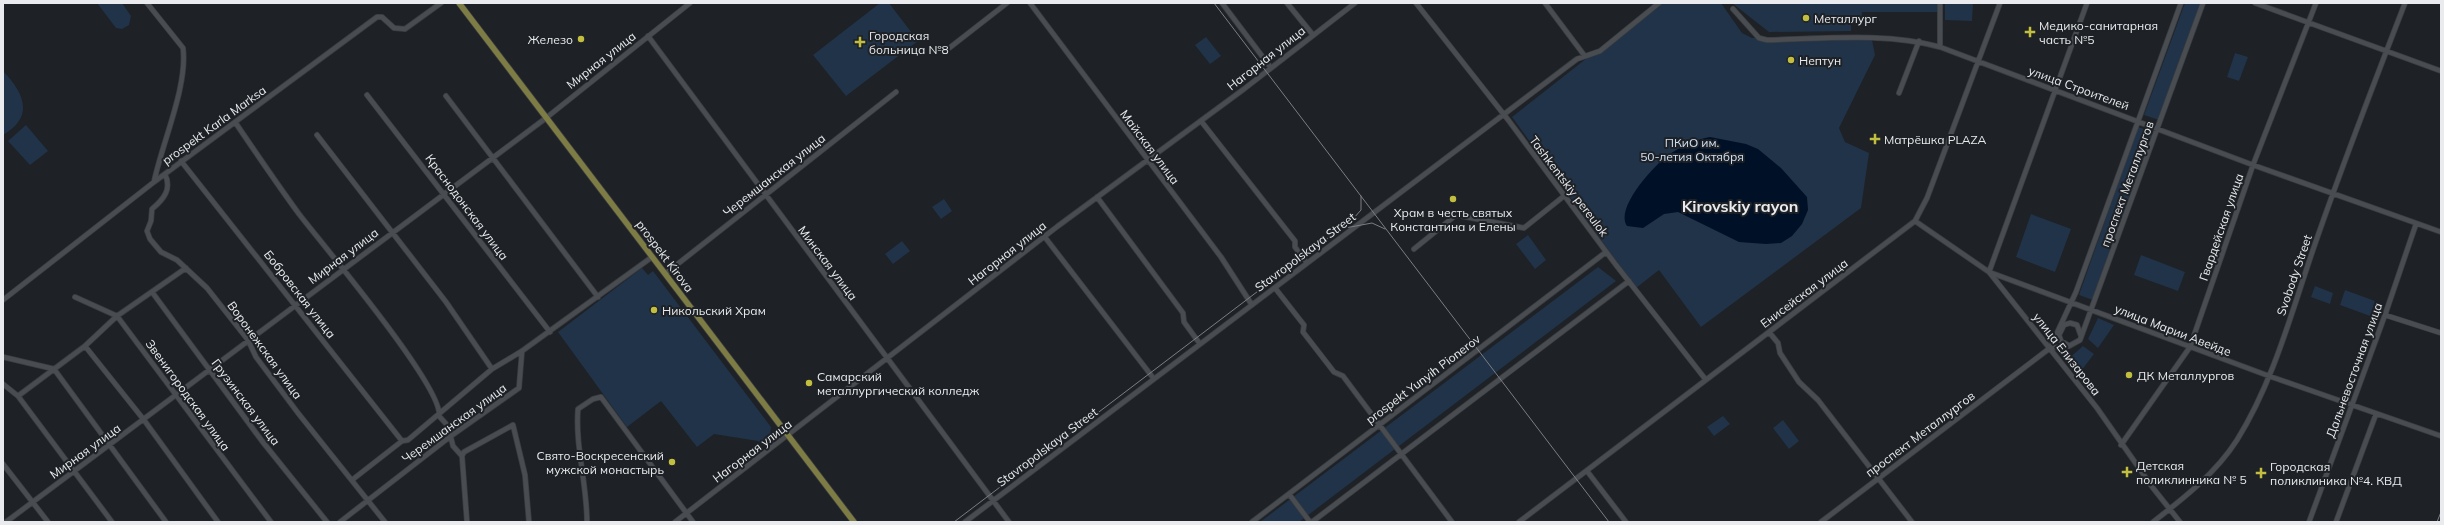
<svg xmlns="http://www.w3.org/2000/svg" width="2444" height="525" font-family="Mulish,sans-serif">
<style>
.green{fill:#203348}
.water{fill:#001127}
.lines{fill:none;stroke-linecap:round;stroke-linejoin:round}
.minor-casing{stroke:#3a3c3f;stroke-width:6}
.major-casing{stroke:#3a3c3f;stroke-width:7}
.minor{stroke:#494d52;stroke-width:4.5}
.major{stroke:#7c7c44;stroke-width:5.5}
.tram{stroke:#7c7e82;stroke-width:1}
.poi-dot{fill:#c1be40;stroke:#1e2125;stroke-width:1.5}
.labels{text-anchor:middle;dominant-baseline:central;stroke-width:4;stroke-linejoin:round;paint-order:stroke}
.poi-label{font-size:12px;fill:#e9ebee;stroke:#1e2125;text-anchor:start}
.street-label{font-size:12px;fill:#e9ebee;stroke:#1e2125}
.park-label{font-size:12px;fill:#d0e2f6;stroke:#1e2125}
.district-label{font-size:16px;font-weight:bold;fill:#e9ebee;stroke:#1e2125}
</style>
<rect width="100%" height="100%" fill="#1e2125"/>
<path class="green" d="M 97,3 L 122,3 L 131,16 L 129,25 L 122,29 L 116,28 Z
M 880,3 L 889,3 L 918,41 L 846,96 L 813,55 Z
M 1657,3 L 1721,3 L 1742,33 L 1752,38 L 1822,35 L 1872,40 L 1875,55 L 1839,128 L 1845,142 L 1869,153 L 1861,208 L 1701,327 L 1659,270 L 1636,288 L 1512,117 Z
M 1732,3 L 1938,3 L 1938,12 L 1862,12 L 1861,24 L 1851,24 L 1851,31 L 1769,32 Z
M 1945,3 L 1973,3 L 1972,21 L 1945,20 Z
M 2185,3 L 2201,3 L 2159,120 L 2144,115 Z
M 1206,37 L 1221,56 L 1210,64 L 1195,45 Z
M 2235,53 L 2248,57 L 2239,81 L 2227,77 Z
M 3,71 C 24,93 35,116 3,135 Z
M 26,125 L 48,151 L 30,165 L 8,141 Z
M 2138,127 L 2153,132 L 2093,300 L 2079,295 Z
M 944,199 L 952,211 L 941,219 L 932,207 Z
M 2031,214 L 2071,229 L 2055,272 L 2016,257 Z
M 1528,235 L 1546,260 L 1535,269 L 1516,244 Z
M 902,241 L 910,251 L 893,264 L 885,254 Z
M 2141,255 L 2185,272 L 2178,291 L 2134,275 Z
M 1598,267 L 1616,281 L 1299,522 L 1260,522 Z
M 642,268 L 648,275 L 653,271 L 771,427 L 770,436 L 760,443 L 758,441 L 714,434 L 697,447 L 661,401 L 627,427 L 558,332 Z
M 2315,286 L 2333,293 L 2330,304 L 2311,297 Z
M 2345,290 L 2375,301 L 2370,316 L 2340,305 Z
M 2098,318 L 2114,325 L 2098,348 L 2088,339 Z
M 2083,346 L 2094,354 L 2078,375 L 2067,360 Z
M 1723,416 L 1730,424 L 1714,436 L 1707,427 Z
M 1783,420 L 1799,441 L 1789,449 L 1773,428 Z"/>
<path class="water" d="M 1710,137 L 1746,144 L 1758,149 L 1781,168 L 1807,197 L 1808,210 L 1802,224 L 1792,236 L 1781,243 L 1766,244 L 1739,242 L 1678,212 L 1664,214 L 1643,228 L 1627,226 C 1614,208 1657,161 1673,152 C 1684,145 1697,139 1710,137 Z"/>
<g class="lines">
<defs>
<path id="minor" d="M 147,3 L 183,48 C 188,86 162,143 154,182
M 1030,3 L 1221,257 L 1252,305
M 1222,3 L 1271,68
M 1287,3 L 1313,35
M 1416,3 L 1509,121 L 1616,265 L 1706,380
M 1545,3 L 1584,55
M 2255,3 L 2441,71
M 1733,9 L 1759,38 L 1767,40 C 1823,39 1885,32 1940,47 L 2253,165 L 2441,232
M 648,36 L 1009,522
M 1940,47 L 1940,3
M 948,49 L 1007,3
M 1899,93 L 1919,41
M 367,95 L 550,332
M 446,96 L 598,297
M 1201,121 L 1295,241 L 1295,247 L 1307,263
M 235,122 C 256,153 277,184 299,214 C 322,244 444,388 439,416 L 448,426 L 453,446 L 462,456 L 467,522
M 317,135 L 446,302 L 492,369
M 181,161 L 402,441
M 165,174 C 172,189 164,199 152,209 L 151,221 L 147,231 L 150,239 L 161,252 L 177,260 L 207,288 L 248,340 L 256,357 L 298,413 L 385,522
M 1097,197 L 1183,313 L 1184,322 L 1200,344
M 1915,221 L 1989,272 L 2097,408 L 2153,488 L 2180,522
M 1044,236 L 1154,379
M 1414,249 L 1456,215 L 1524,228 L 1564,196
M 1989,272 L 2269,376 L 2441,436
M 1989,272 L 2087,3
M 665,274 L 896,92
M 1275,288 L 1304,325 L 1303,332 L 1334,372 L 1343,376 L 1452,522
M 152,292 L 262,441 L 327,522
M 75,297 L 117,316 L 271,522
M 3,300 L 154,182 L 377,17 L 382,17 L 394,28 L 405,29 L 441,3
M 2385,315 L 2441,333
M 1769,332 L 1778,343 L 1780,353 L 1799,382 L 1818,400 L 1912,522
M 2068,345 L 2061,341 L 2059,335 L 2064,325 L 2070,323 L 2077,325 L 2081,336
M 85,346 L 144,420 L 218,522
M 2050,348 L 2076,292 L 2181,3
M 3,357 L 54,369 L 166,522
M 3,384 L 18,396 L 112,522
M 18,396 L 85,346 L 117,316 L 186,268
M 2121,445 L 2190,347 L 2253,165 L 2316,3
M 462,456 L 464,452 L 513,425 L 525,475 L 529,522
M 3,464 L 48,522
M 1587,471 L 1626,522
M 352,480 L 402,441 L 408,440 L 492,369 L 522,351 L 652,257
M 1289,494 L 1310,522
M 6,522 L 546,118 L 690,3
M 340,522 L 451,436 L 519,388 L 522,351
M 587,522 C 587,484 575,446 578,409 L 593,399 L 601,397 L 693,522
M 675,522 L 1058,226 L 1244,89 L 1355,3
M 965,522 L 1577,59 L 1600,51 L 1659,3
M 1252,522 L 1606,252
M 1312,522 L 1629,281
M 1519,522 L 1915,221 L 1927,198 L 2000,3
M 1821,522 L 2050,348 L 2069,346 L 2080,340 L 2203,3
M 2153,522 C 2184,498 2216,473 2237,440 C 2274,381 2292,310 2315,244 C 2343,163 2374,83 2405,3
M 2309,522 L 2385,315 L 2416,224
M 2336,522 L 2376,414"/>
<path id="major" d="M 459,3 L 854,522"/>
</defs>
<use href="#minor" class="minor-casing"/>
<use href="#major" class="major-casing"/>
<use href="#minor" class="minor"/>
<use href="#major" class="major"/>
<path class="tram" d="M 1214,3 L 1609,522
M 1345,228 L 1372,223 L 1385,229
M 954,522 L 1353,219 L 1361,210 L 1361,196
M 2437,522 L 2441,512"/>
</g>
<g class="poi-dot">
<circle cx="1806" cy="18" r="4"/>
<path d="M2028 26h4v4h4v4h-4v4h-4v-4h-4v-4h4z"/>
<circle cx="581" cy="39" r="4"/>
<path d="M858 36h4v4h4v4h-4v4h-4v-4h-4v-4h4z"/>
<circle cx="1791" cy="60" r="4"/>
<path d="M1873 133h4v4h4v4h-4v4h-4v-4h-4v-4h4z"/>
<circle cx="1453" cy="199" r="4"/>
<circle cx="654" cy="310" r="4"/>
<circle cx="2129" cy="375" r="4"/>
<circle cx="809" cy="383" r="4"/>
<circle cx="672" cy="462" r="4"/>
<path d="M2125 466h4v4h4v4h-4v4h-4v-4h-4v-4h4z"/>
<path d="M2259 467h4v4h4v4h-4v4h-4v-4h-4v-4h4z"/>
</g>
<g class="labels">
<g class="poi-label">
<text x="1814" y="18">Металлург</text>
<text x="2039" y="25">Медико-санитарная<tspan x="2039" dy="14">часть №5</tspan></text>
<text x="869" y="35">Городская<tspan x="869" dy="14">больница №8</tspan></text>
<text x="573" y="39" text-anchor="end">Железо</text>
<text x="1799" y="60">Нептун</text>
<text x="1884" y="139">Матрёшка PLAZA</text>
<text x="1453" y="212" text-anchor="middle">Храм в честь святых<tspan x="1453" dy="14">Константина и Елены</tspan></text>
<text x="662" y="310">Никольский Храм</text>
<text x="2137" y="375">ДК Металлургов</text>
<text x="817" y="376">Самарский<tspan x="817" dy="14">металлургический колледж</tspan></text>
<text x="664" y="455" text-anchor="end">Свято-Воскресенский<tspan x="664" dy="14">мужской монастырь</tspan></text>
<text x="2136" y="465">Детская<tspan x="2136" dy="14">поликлинника № 5</tspan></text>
<text x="2270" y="466">Городская<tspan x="2270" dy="14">поликлиника №4. КВД</tspan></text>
</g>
<g class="street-label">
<text transform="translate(1266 58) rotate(-38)">Нагорная улица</text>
<text transform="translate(601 60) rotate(-38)">Мирная улица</text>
<text transform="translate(2079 88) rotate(20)">улица Строителей</text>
<text transform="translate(214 125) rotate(-36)">prospekt Karla Marksa</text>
<text transform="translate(1150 147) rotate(53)">Майская улица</text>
<text transform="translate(774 175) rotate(-38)">Черемшанская улица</text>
<text transform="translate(2127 184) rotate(-70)">проспект Металлургов</text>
<text transform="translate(1569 186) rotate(53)">Tashkentskiy pereulok</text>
<text transform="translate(467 207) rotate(53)">Краснодонская улица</text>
<text transform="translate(2221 227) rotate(-71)">Гвардейская улица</text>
<text transform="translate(1305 252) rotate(-37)">Stavropolskaya Street</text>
<text transform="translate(1007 253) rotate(-38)">Нагорная улица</text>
<text transform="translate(343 256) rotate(-37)">Мирная улица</text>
<text transform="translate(665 256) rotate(53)">prospekt Kirova</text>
<text transform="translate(828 263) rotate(53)">Минская улица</text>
<text transform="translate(2294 275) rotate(-71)">Svobody Street</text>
<text transform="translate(1804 293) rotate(-37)">Енисейская улица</text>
<text transform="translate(300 294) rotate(52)">Бобровская улица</text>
<text transform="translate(2173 330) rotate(21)">улица Марии Авейде</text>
<text transform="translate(265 350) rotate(54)">Воронежская улица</text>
<text transform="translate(2067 354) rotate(52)">улица Елизарова</text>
<text transform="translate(2354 370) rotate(-70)">Дальневосточная улица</text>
<text transform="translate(1423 379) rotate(-37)">prospekt Yunyih Pionerov</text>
<text transform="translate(188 395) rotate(54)">Звенигородская улица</text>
<text transform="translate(246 402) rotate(53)">Грузинская улица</text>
<text transform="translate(454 423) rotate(-36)">Черемшанская улица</text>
<text transform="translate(1920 434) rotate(-37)">проспект Металлургов</text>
<text transform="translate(1047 447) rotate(-37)">Stavropolskaya Street</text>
<text transform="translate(85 451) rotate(-36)">Мирная улица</text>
<text transform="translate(752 451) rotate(-37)">Нагорная улица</text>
</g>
<g class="park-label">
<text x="1692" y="142">ПКиО им.<tspan x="1692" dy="14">50-летия Октября</tspan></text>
</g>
<g class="district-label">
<text x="1740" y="206">Kirovskiy rayon</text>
</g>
</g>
<rect width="2444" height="525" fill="none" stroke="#e9ebee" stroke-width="8"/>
</svg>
